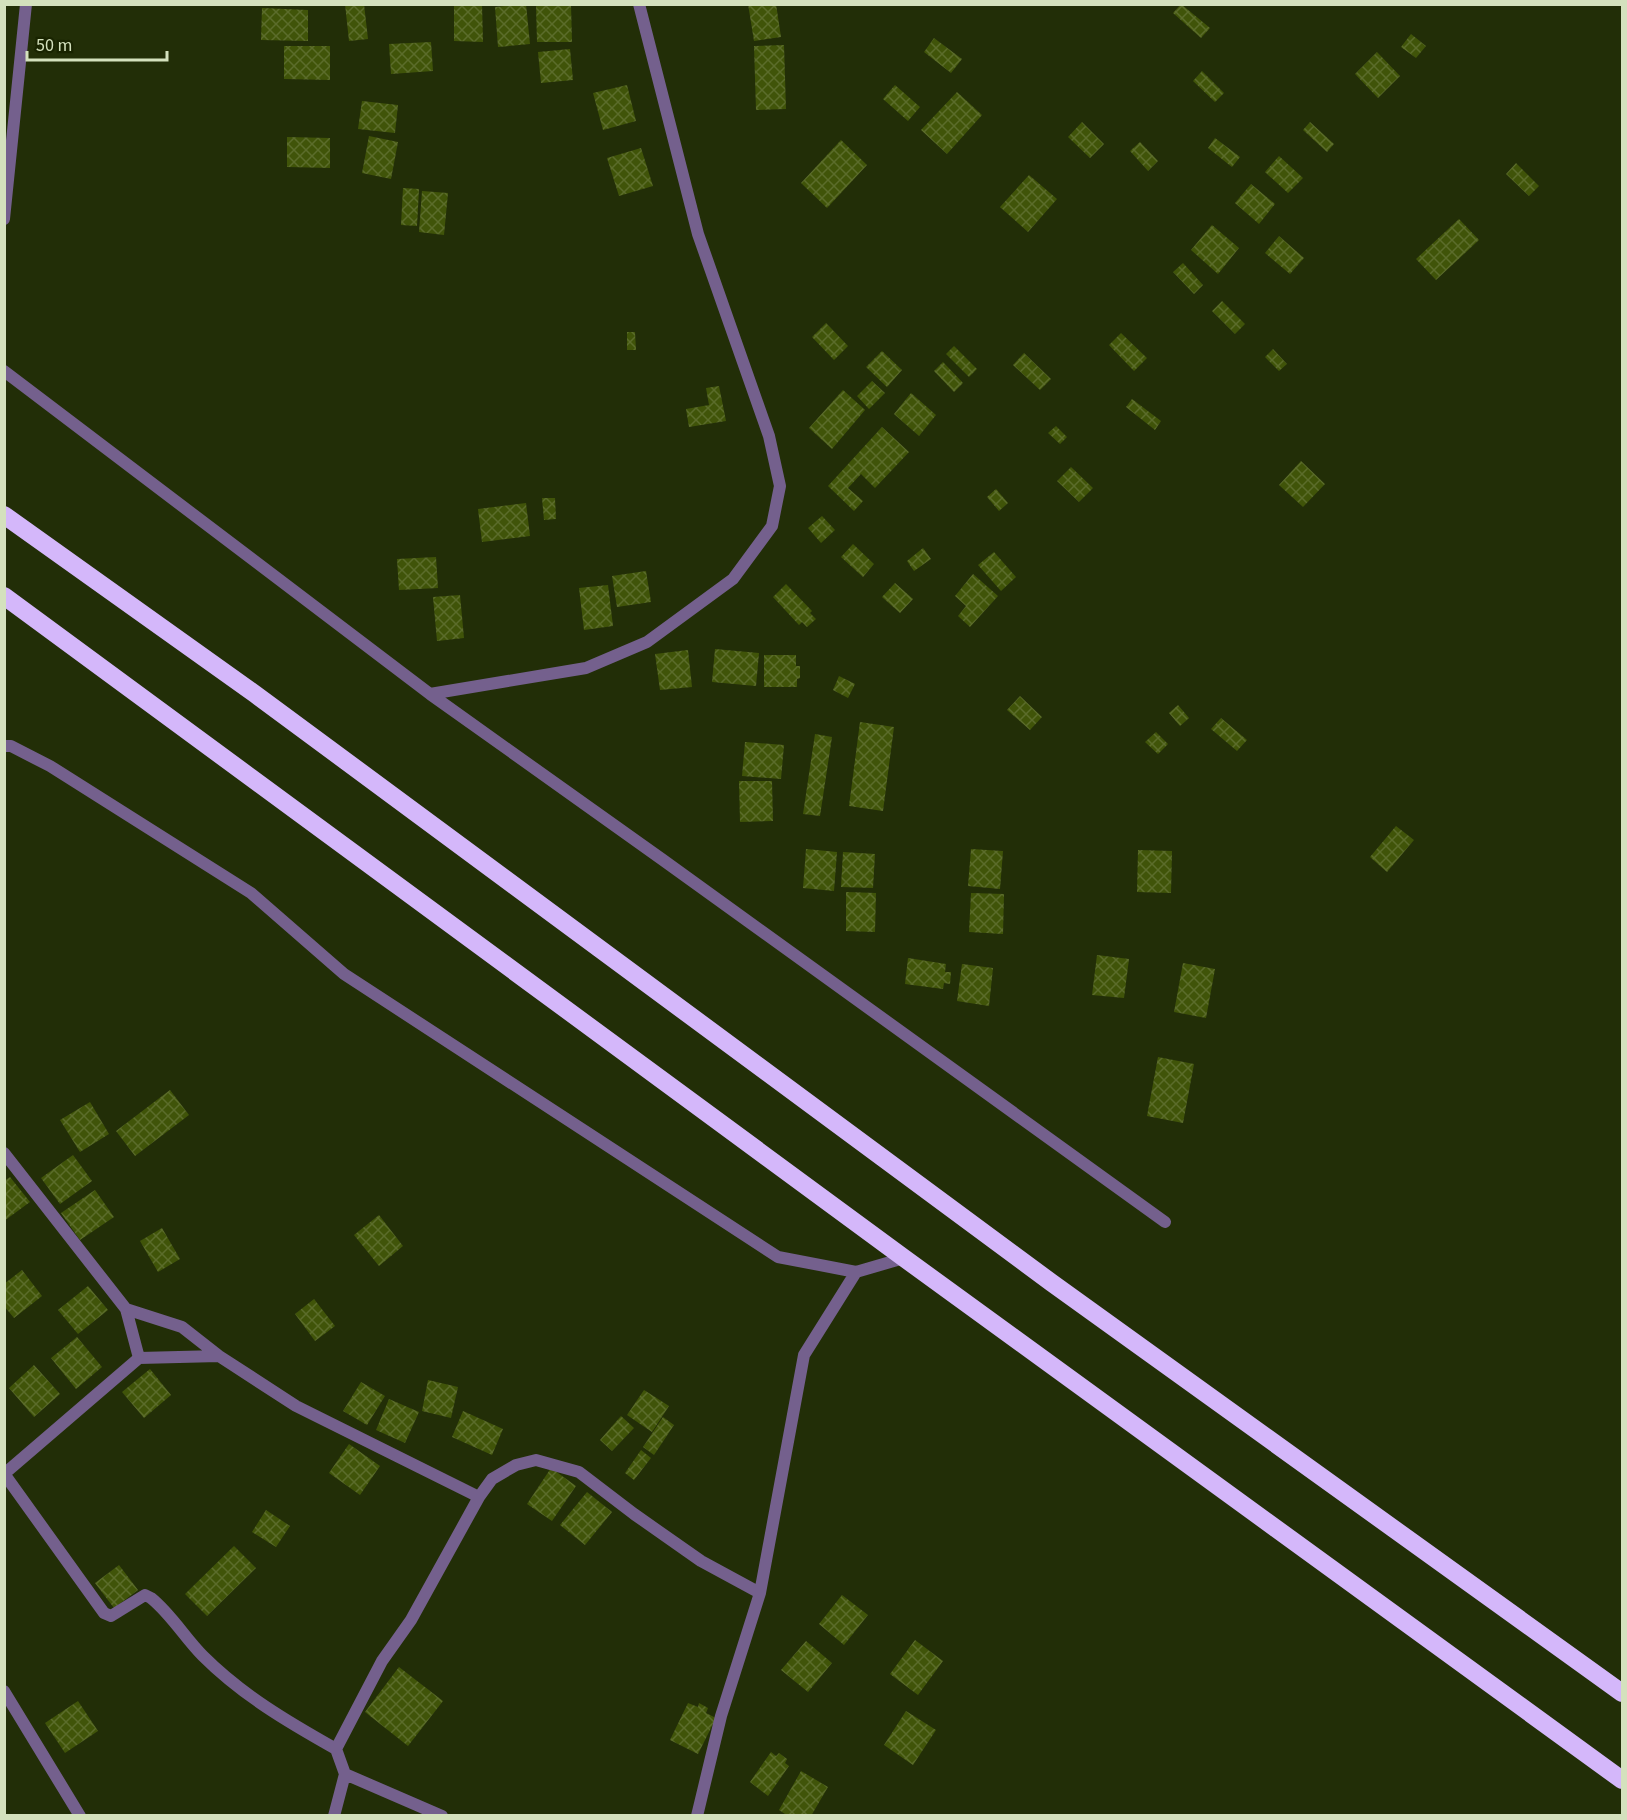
<svg xmlns="http://www.w3.org/2000/svg" width="1627" height="1820" font-family="'Source Sans 3',sans-serif">
<style>
.building{fill:url(#building-cross-hatch)}
.lines{fill:none;stroke-linecap:round;stroke-linejoin:round}
.minor{stroke:#74608d;stroke-width:12}
.motorway{stroke:#d4b7fa;stroke-width:18}
</style>
<defs>
<pattern id="building-cross-hatch" width="8" height="8" patternUnits="userSpaceOnUse" patternTransform="scale(1.5)"><rect width="8" height="8" fill="#405409"/><path d="M0 0l8 8M0 8l8-8" fill="none" stroke="#5b6c2b"/></pattern>
</defs>
<rect width="100%" height="100%" fill="#222e07"/>
<path class="building" d="M 345,4 L 364,4 L 368,39 L 349,41 Z
M 454,4 L 482,4 L 483,42 L 454,41 Z
M 526,4 L 530,44 L 498,47 L 495,7 Z
M 748,4 L 776,4 L 781,37 L 754,41 Z
M 1181,4 L 1210,28 L 1201,38 L 1173,13 Z
M 536,5 L 571,5 L 572,42 L 537,42 Z
M 262,8 L 308,10 L 308,41 L 261,40 Z
M 1411,34 L 1426,46 L 1416,58 L 1401,47 Z
M 934,38 L 962,59 L 951,73 L 924,52 Z
M 431,42 L 433,71 L 391,74 L 389,44 Z
M 784,45 L 786,109 L 756,110 L 754,46 Z
M 284,46 L 330,46 L 330,80 L 284,79 Z
M 570,49 L 573,80 L 541,83 L 538,52 Z
M 1377,52 L 1400,76 L 1378,98 L 1355,74 Z
M 1202,71 L 1224,93 L 1215,102 L 1193,81 Z
M 627,85 L 636,121 L 603,130 L 593,93 Z
M 895,85 L 920,107 L 908,121 L 883,99 Z
M 957,92 L 982,115 L 947,154 L 921,130 Z
M 362,101 L 398,105 L 395,133 L 358,129 Z
M 1082,122 L 1104,144 L 1090,158 L 1068,137 Z
M 1310,122 L 1334,144 L 1327,152 L 1303,130 Z
M 369,136 L 398,142 L 391,179 L 362,173 Z
M 287,137 L 330,138 L 330,168 L 287,167 Z
M 1215,138 L 1240,157 L 1232,167 L 1208,148 Z
M 841,140 L 867,165 L 827,208 L 801,183 Z
M 1140,142 L 1158,161 L 1148,171 L 1130,151 Z
M 641,148 L 653,186 L 619,196 L 607,158 Z
M 1279,156 L 1303,178 L 1288,193 L 1265,172 Z
M 1516,163 L 1539,186 L 1529,196 L 1506,174 Z
M 1029,175 L 1057,199 L 1028,232 L 1000,207 Z
M 1251,184 L 1275,204 L 1259,224 L 1235,203 Z
M 403,188 L 419,189 L 417,226 L 401,225 Z
M 422,191 L 448,193 L 444,235 L 419,232 Z
M 1459,219 L 1479,240 L 1436,280 L 1416,259 Z
M 1212,225 L 1239,248 L 1218,274 L 1191,250 Z
M 1279,236 L 1304,258 L 1290,274 L 1265,253 Z
M 1183,263 L 1203,285 L 1194,294 L 1173,272 Z
M 1222,301 L 1245,324 L 1235,334 L 1212,311 Z
M 826,323 L 848,346 L 834,360 L 812,337 Z
M 627,332 L 635,332 L 636,350 L 627,350 Z
M 1121,333 L 1147,358 L 1134,371 L 1109,345 Z
M 954,346 L 977,369 L 969,377 L 946,354 Z
M 1273,349 L 1287,364 L 1279,371 L 1265,357 Z
M 882,351 L 902,370 L 887,387 L 866,367 Z
M 1024,353 L 1051,379 L 1040,390 L 1013,365 Z
M 943,362 L 963,383 L 954,392 L 934,371 Z
M 872,381 L 885,393 L 869,409 L 857,396 Z
M 719,386 L 726,421 L 689,427 L 686,409 L 709,405 L 706,388 Z
M 843,390 L 865,410 L 832,449 L 809,428 Z
M 911,393 L 936,415 L 919,436 L 894,414 Z
M 1132,399 L 1161,421 L 1155,430 L 1126,407 Z
M 1056,426 L 1067,437 L 1060,444 L 1048,433 Z
M 882,427 L 909,452 L 875,488 L 861,474 L 848,488 L 863,501 L 854,511 L 828,486 Z
M 1301,461 L 1325,484 L 1303,507 L 1279,485 Z
M 1071,467 L 1093,488 L 1079,502 L 1057,481 Z
M 996,489 L 1008,503 L 999,511 L 987,497 Z
M 542,498 L 555,498 L 556,519 L 544,520 Z
M 526,503 L 530,536 L 482,542 L 478,509 Z
M 822,516 L 835,530 L 821,543 L 808,528 Z
M 853,544 L 874,564 L 863,577 L 841,557 Z
M 923,548 L 931,559 L 914,571 L 907,561 Z
M 994,552 L 1016,577 L 1001,591 L 978,565 Z
M 436,557 L 438,588 L 399,590 L 397,559 Z
M 646,571 L 651,602 L 617,607 L 612,576 Z
M 973,574 L 998,596 L 970,627 L 958,616 L 966,606 L 955,596 Z
M 895,583 L 913,599 L 900,613 L 882,597 Z
M 786,584 L 812,611 L 810,613 L 816,619 L 807,627 L 802,622 L 799,625 L 773,597 Z
M 608,585 L 613,626 L 584,630 L 579,588 Z
M 460,595 L 464,638 L 437,641 L 433,597 Z
M 715,649 L 759,653 L 756,686 L 712,682 Z
M 688,650 L 692,687 L 660,690 L 655,654 Z
M 764,655 L 796,655 L 796,666 L 800,666 L 800,678 L 797,679 L 797,687 L 764,687 Z
M 839,676 L 855,684 L 848,698 L 833,690 Z
M 1020,696 L 1042,717 L 1030,730 L 1007,710 Z
M 1178,705 L 1189,718 L 1180,726 L 1169,713 Z
M 1221,718 L 1247,740 L 1237,751 L 1211,729 Z
M 860,722 L 894,727 L 883,811 L 849,806 Z
M 1156,732 L 1168,744 L 1158,754 L 1145,742 Z
M 815,734 L 832,737 L 820,816 L 803,814 Z
M 745,742 L 784,745 L 781,779 L 742,776 Z
M 739,781 L 772,781 L 773,821 L 740,822 Z
M 1396,826 L 1414,840 L 1387,872 L 1370,857 Z
M 806,849 L 837,852 L 834,891 L 803,888 Z
M 971,849 L 1003,851 L 1000,889 L 968,886 Z
M 1138,850 L 1172,851 L 1171,893 L 1137,892 Z
M 843,852 L 875,854 L 873,888 L 841,887 Z
M 846,892 L 876,893 L 875,932 L 846,931 Z
M 971,893 L 1004,894 L 1003,934 L 969,932 Z
M 1097,955 L 1129,959 L 1124,998 L 1092,995 Z
M 908,958 L 946,964 L 945,972 L 951,972 L 950,984 L 944,983 L 943,989 L 905,984 Z
M 1183,963 L 1215,969 L 1206,1018 L 1174,1012 Z
M 962,964 L 993,968 L 989,1006 L 957,1001 Z
M 1158,1057 L 1194,1064 L 1183,1123 L 1147,1116 Z
M 170,1090 L 189,1115 L 135,1156 L 116,1131 Z
M 90,1102 L 109,1134 L 80,1152 L 60,1120 Z
M 73,1155 L 92,1181 L 60,1204 L 41,1178 Z
M 10,1177 L 30,1202 L 4,1221 L 4,1181 Z
M 95,1190 L 114,1217 L 80,1240 L 61,1213 Z
M 379,1215 L 403,1246 L 379,1266 L 354,1235 Z
M 162,1228 L 180,1259 L 158,1272 L 140,1241 Z
M 22,1270 L 42,1296 L 14,1318 L 4,1306 L 4,1284 Z
M 88,1286 L 108,1310 L 78,1334 L 58,1310 Z
M 314,1299 L 335,1326 L 315,1341 L 295,1314 Z
M 77,1337 L 102,1367 L 76,1389 L 51,1358 Z
M 34,1365 L 60,1394 L 34,1417 L 9,1388 Z
M 150,1369 L 171,1395 L 144,1418 L 122,1392 Z
M 428,1380 L 458,1387 L 451,1418 L 422,1411 Z
M 361,1382 L 385,1396 L 367,1425 L 343,1411 Z
M 644,1390 L 669,1406 L 652,1432 L 627,1415 Z
M 389,1399 L 419,1412 L 405,1443 L 376,1430 Z
M 463,1411 L 503,1429 L 492,1455 L 452,1437 Z
M 621,1416 L 634,1428 L 612,1451 L 600,1440 Z
M 663,1417 L 674,1425 L 654,1455 L 643,1447 Z
M 349,1444 L 380,1466 L 360,1495 L 329,1473 Z
M 641,1450 L 651,1458 L 634,1480 L 625,1473 Z
M 551,1468 L 576,1486 L 552,1521 L 527,1504 Z
M 587,1492 L 612,1512 L 585,1545 L 560,1525 Z
M 266,1510 L 290,1526 L 276,1547 L 252,1532 Z
M 234,1546 L 256,1568 L 207,1616 L 185,1594 Z
M 119,1565 L 138,1590 L 114,1608 L 95,1583 Z
M 842,1595 L 868,1615 L 844,1645 L 819,1624 Z
M 915,1640 L 943,1661 L 918,1695 L 890,1674 Z
M 806,1641 L 832,1663 L 808,1692 L 781,1670 Z
M 399,1667 L 443,1701 L 408,1746 L 365,1712 Z
M 78,1701 L 98,1731 L 65,1753 L 45,1723 Z
M 688,1703 L 698,1707 L 699,1703 L 708,1708 L 706,1713 L 716,1718 L 698,1754 L 670,1740 Z
M 906,1711 L 936,1730 L 913,1765 L 884,1745 Z
M 771,1752 L 776,1756 L 779,1753 L 787,1759 L 785,1763 L 789,1766 L 768,1796 L 750,1782 Z
M 801,1771 L 828,1787 L 811,1816 L 788,1816 L 779,1810 Z"/>
<g class="lines">
<path class="minor" d="M 4,219 L 26,4
M 4,371 L 430,694 L 663,860 L 1165,1222
M 430,694 L 586,668 L 647,642 L 733,579 L 772,526 L 780,486 L 769,436 L 698,234 L 639,4
M 4,746 L 11,746 L 50,766 L 251,893 L 344,974 L 778,1257 L 856,1272 L 904,1258
M 4,1153 L 126,1309 L 139,1358
M 126,1309 L 182,1327 L 219,1356
M 4,1474 L 139,1358 L 219,1356 L 296,1406 L 479,1497
M 5,1475 L 104,1613 L 111,1616 L 145,1595 L 151,1598 C 171,1614 185,1638 203,1656 C 242,1695 288,1722 336,1749
M 4,1691 L 80,1816
M 334,1816 L 345,1774
M 442,1816 L 345,1774 L 336,1749 L 382,1661 L 411,1620 L 479,1497 L 492,1479 L 516,1465 L 536,1460 L 579,1472 L 634,1514 L 701,1561 L 760,1593
M 697,1816 L 721,1716 L 760,1593 L 804,1355 L 856,1272"/>
<path class="motorway" d="M 4,515 L 255,694 L 1052,1283 L 1622,1693
M 4,596 L 904,1258 L 1622,1780"/>
</g>
<rect width="1627" height="1820" fill="none" stroke="#d4e1bd" stroke-width="12"/>
<path d="M27 51v9h140v-9" fill="none" stroke="#d4e1bd" stroke-width="3"/>
<text x="36" y="51" font-size="18" fill="#d4e1bd" stroke="#192400" stroke-width="4.5" paint-order="stroke">50 m</text>
</svg>
